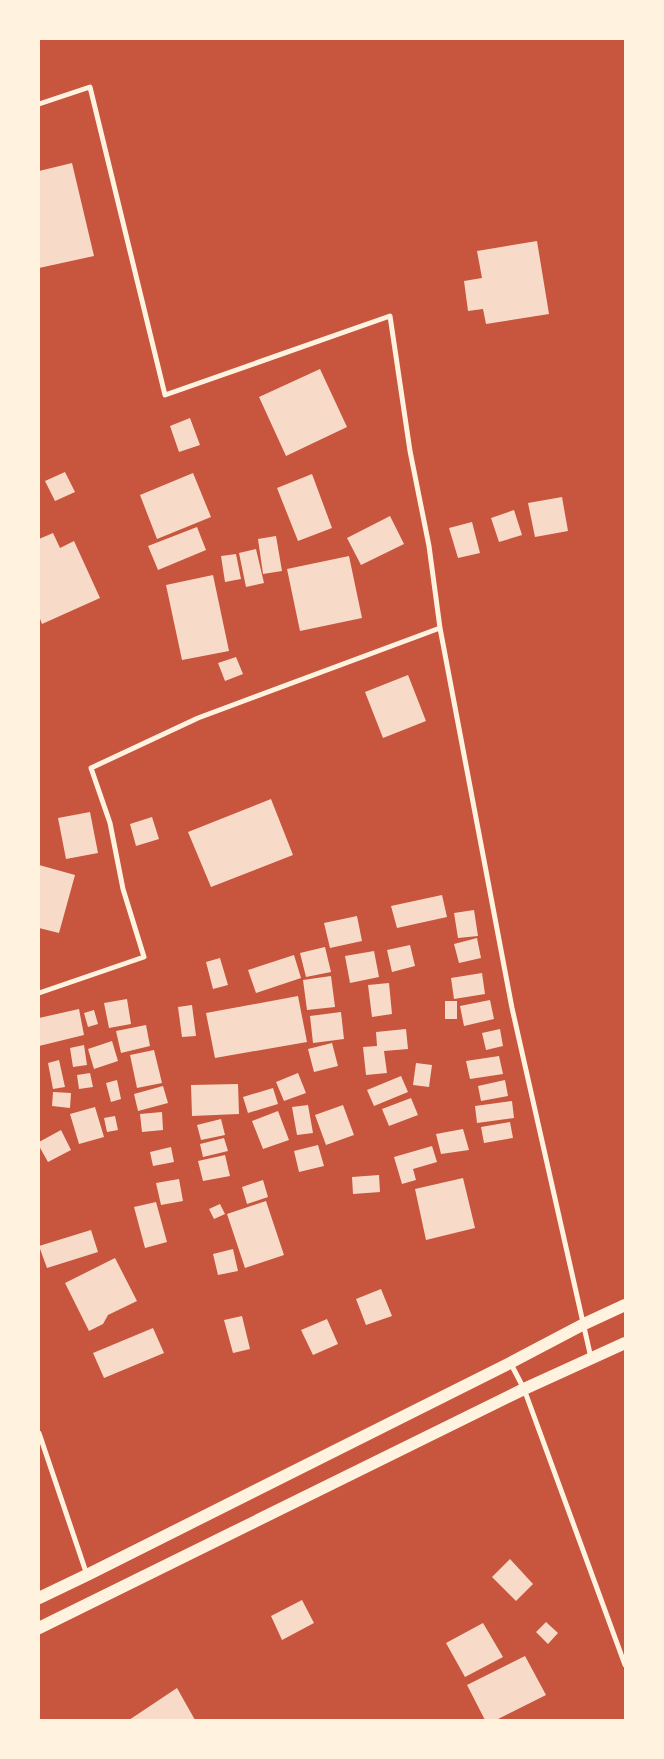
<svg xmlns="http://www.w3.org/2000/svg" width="664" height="1759" font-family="Ubuntu,sans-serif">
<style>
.building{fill:#f7dbc8}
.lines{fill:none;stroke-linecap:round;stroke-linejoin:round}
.minor{stroke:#fff3e0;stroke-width:5}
.primary{stroke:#fff3e0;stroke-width:12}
</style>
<rect width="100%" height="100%" fill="#c8553d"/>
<path class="building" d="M 72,163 L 94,256 L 39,268 L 39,171 Z
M 537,241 L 549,314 L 486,324 L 483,309 L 468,311 L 464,281 L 482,278 L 477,251 Z
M 320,369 L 347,427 L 286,456 L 259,397 Z
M 190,418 L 200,445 L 179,452 L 170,426 Z
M 65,472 L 75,492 L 55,501 L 45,481 Z
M 193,473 L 211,517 L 157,539 L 140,495 Z
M 312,474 L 332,528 L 298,541 L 277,488 Z
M 562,497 L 568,531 L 535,537 L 528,503 Z
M 514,510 L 522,535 L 499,542 L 491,518 Z
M 390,516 L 404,544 L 361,565 L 347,538 Z
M 472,522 L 480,553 L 458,558 L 449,528 Z
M 197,527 L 206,550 L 158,570 L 148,546 Z
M 53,533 L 60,548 L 74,541 L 100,598 L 42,624 L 39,616 L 39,539 Z
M 276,536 L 282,571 L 263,574 L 258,539 Z
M 256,549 L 264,583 L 246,587 L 239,553 Z
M 236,554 L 241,579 L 225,582 L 221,556 Z
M 349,556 L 362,618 L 300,631 L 287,569 Z
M 213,575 L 229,651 L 182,660 L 166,585 Z
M 236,657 L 243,674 L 225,681 L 218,663 Z
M 408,675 L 426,721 L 383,738 L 365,692 Z
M 271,799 L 293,855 L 211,887 L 188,832 Z
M 90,812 L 98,853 L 66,859 L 58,818 Z
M 152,817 L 159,839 L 136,846 L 130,824 Z
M 39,865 L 75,875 L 59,933 L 39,928 Z
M 442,895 L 447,917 L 397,928 L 391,906 Z
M 474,910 L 478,936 L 458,938 L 454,913 Z
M 357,916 L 362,941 L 330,948 L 324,923 Z
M 477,938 L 481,958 L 459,963 L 454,944 Z
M 410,945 L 415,966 L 392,972 L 387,950 Z
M 325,947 L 331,972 L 306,977 L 300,953 Z
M 374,951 L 379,977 L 350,983 L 345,956 Z
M 294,955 L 301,978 L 256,993 L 248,970 Z
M 220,958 L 228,985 L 213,989 L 206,962 Z
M 482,973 L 485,994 L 454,999 L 451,978 Z
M 331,976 L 335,1007 L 307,1010 L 303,980 Z
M 389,983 L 392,1014 L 372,1017 L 368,985 Z
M 298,996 L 307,1042 L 215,1058 L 206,1013 Z
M 127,999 L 131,1024 L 109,1028 L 104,1003 Z
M 490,1000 L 494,1019 L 464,1026 L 460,1006 Z
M 445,1001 L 457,1001 L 457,1019 L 445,1019 Z
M 192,1005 L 196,1036 L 182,1037 L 178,1007 Z
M 79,1009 L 84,1035 L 39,1046 L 39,1018 Z
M 94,1010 L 98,1024 L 88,1027 L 84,1013 Z
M 341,1012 L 344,1039 L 313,1043 L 310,1016 Z
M 146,1025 L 150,1046 L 121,1053 L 116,1031 Z
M 406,1029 L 408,1049 L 384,1051 L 387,1073 L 366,1075 L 363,1047 L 377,1046 L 376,1032 Z
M 500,1029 L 503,1046 L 486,1050 L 482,1033 Z
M 112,1041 L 118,1061 L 94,1069 L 88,1049 Z
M 332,1043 L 338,1066 L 314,1072 L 308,1049 Z
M 84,1045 L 87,1065 L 73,1067 L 70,1048 Z
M 154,1050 L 162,1083 L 137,1088 L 130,1055 Z
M 499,1056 L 503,1074 L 470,1079 L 466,1061 Z
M 59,1060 L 65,1087 L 53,1089 L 48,1063 Z
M 416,1063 L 432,1065 L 429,1087 L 413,1085 Z
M 90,1073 L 93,1087 L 79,1089 L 77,1075 Z
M 298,1073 L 306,1093 L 284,1101 L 276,1082 Z
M 401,1076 L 408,1092 L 374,1106 L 367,1090 Z
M 117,1080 L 121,1099 L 111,1102 L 106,1083 Z
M 505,1080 L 508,1096 L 481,1101 L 478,1086 Z
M 238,1084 L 239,1114 L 192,1116 L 191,1085 Z
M 163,1086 L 168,1103 L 138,1111 L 134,1094 Z
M 273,1088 L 278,1104 L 248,1113 L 243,1097 Z
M 53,1092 L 71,1093 L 70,1108 L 52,1106 Z
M 411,1098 L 418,1115 L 389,1126 L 382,1109 Z
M 512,1101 L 514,1118 L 477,1123 L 475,1106 Z
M 308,1105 L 313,1133 L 297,1135 L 292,1107 Z
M 343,1105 L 354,1135 L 326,1145 L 315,1115 Z
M 95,1107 L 104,1137 L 79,1144 L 70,1114 Z
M 278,1111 L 289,1140 L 263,1149 L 252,1121 Z
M 162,1112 L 163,1130 L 142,1132 L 140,1114 Z
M 115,1116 L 118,1130 L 107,1132 L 104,1118 Z
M 221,1119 L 225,1135 L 201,1140 L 197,1125 Z
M 510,1122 L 513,1138 L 484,1143 L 481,1127 Z
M 463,1129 L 469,1150 L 441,1154 L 436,1134 Z
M 61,1130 L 71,1150 L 48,1162 L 39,1146 L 39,1142 Z
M 224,1138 L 228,1151 L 203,1157 L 200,1144 Z
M 318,1145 L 324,1166 L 299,1172 L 294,1151 Z
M 432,1146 L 437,1162 L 413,1169 L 416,1180 L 402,1184 L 394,1157 Z
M 171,1147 L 174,1162 L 153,1166 L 150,1152 Z
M 225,1155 L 230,1176 L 203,1181 L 198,1161 Z
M 379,1175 L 380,1192 L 353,1194 L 352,1177 Z
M 463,1178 L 475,1228 L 426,1240 L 415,1189 Z
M 179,1179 L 183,1201 L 161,1205 L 156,1183 Z
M 263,1180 L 268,1197 L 247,1204 L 242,1187 Z
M 266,1201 L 284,1255 L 245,1268 L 227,1214 Z
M 156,1202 L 167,1242 L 145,1248 L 134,1207 Z
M 220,1204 L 225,1214 L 214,1219 L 209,1209 Z
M 91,1230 L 98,1252 L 47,1268 L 39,1246 Z
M 233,1249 L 238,1271 L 218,1275 L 213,1254 Z
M 115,1258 L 137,1301 L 108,1315 L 103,1324 L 89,1331 L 65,1283 Z
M 381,1289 L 392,1316 L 366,1325 L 356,1299 Z
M 242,1316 L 250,1349 L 233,1353 L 224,1320 Z
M 327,1319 L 338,1344 L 313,1355 L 301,1330 Z
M 153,1328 L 164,1353 L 104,1378 L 93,1353 Z
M 510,1559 L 533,1584 L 516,1601 L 492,1577 Z
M 302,1600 L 314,1623 L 282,1640 L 271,1616 Z
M 546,1622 L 558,1633 L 548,1644 L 536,1632 Z
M 483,1623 L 503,1657 L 465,1677 L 446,1643 Z
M 525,1656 L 546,1695 L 496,1720 L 485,1720 L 467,1685 Z
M 177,1688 L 195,1720 L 129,1720 Z"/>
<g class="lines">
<path class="minor" d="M 39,104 L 90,87 L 165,395 L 390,316 L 410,451 L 429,546 L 440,628 L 512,1008 L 591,1358
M 39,993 L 144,957 L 123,889 L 110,823 L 91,768 L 198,718 L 440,628
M 511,1364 L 524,1389 L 625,1665
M 39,1433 L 87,1575"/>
<path class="primary" d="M 39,1598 L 87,1575 L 510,1363 L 584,1324 L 625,1305
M 39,1628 L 524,1389 L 625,1343"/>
</g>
<rect width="664" height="1759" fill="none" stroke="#fff3e0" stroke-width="80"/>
</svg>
